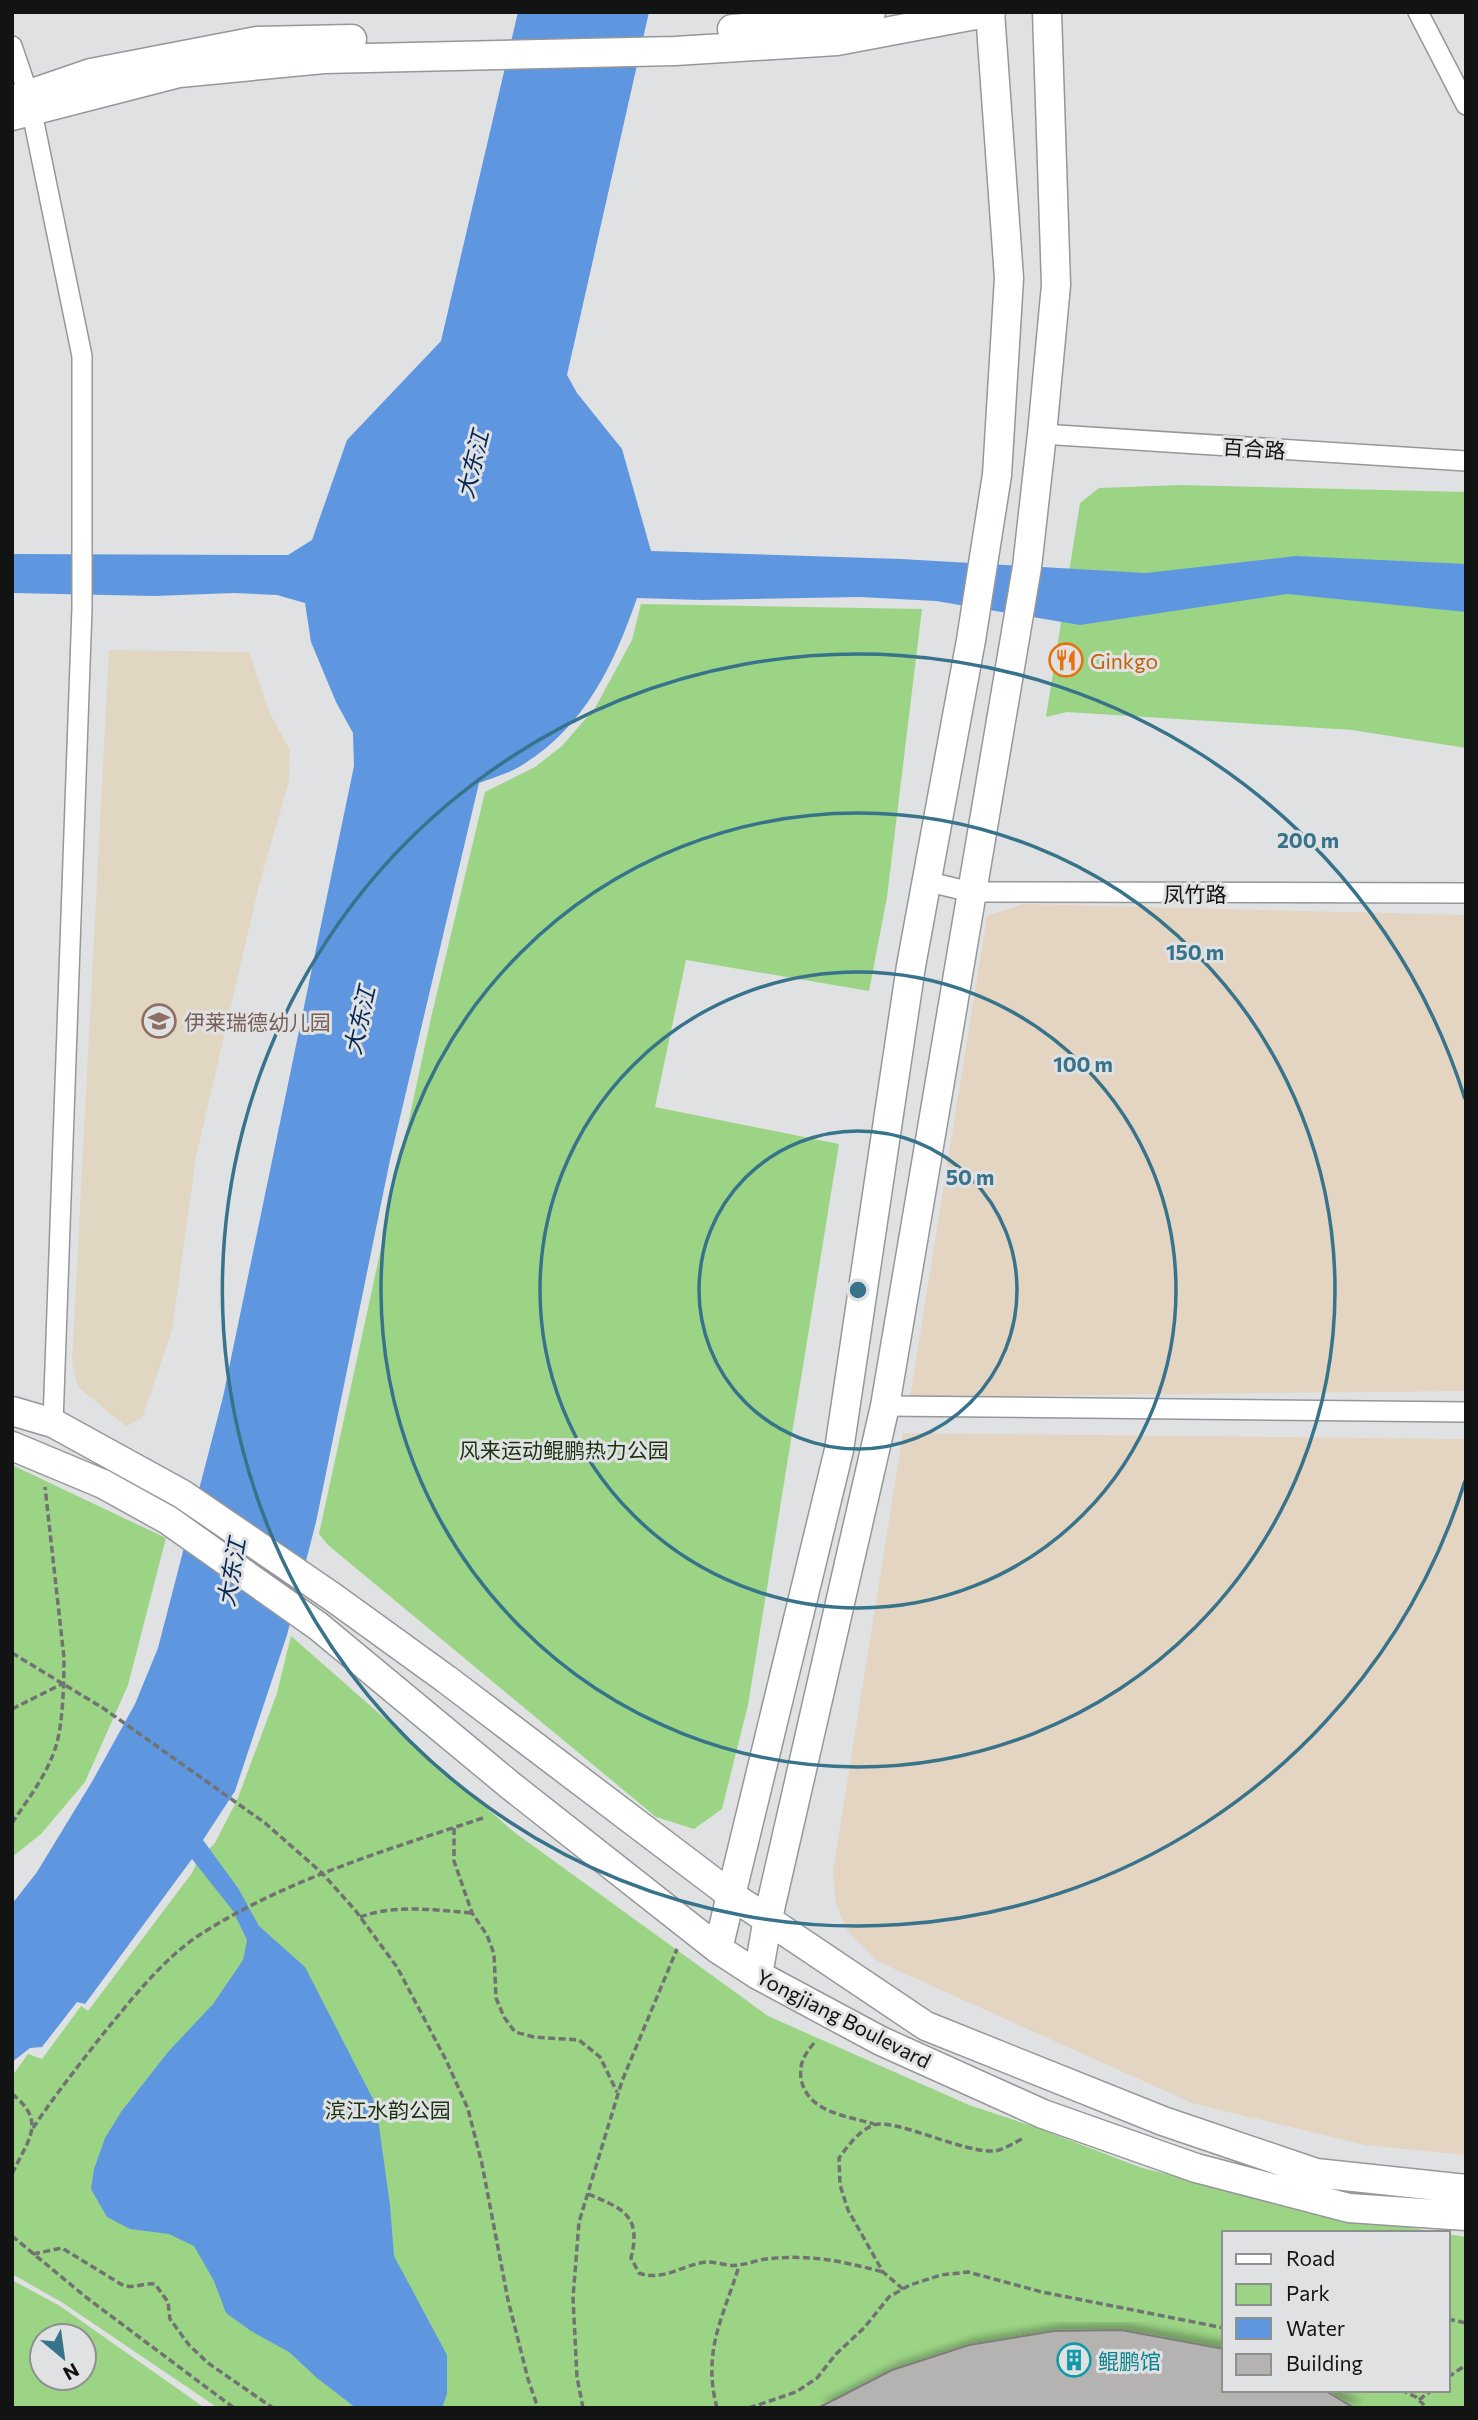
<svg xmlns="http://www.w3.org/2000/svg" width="1478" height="2420" font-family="Commissioner,'Noto Sans SC',sans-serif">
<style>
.industrial{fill:#e4d4c2}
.education{fill:#e1d6c1}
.green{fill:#9cd486;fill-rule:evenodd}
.water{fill:#5f96e0}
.building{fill:#b5b3b2;stroke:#7f7d7c;stroke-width:2;filter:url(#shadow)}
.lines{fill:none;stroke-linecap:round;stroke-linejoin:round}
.street-casing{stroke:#969799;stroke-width:22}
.secondary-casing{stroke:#969799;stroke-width:31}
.path{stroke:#717272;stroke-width:3.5;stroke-dasharray:7 3.5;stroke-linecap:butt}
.street{stroke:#fff;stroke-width:19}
.secondary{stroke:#fff;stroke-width:28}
.ring{fill:none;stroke:#37738a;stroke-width:3.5}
.labels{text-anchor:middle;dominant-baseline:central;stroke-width:6;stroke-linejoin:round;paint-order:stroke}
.street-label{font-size:21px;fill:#121313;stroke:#e0e1e2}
.food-label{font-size:21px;fill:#c56008;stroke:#e0e1e2;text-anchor:start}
.education-label{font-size:21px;fill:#785e54;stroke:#e0e1e2;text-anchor:start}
.park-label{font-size:21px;fill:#1b3211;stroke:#e0e1e2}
.culture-label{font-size:21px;fill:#0d838f;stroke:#e0e1e2;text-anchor:start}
.water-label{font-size:23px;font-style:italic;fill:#032856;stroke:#e0e1e2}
.centre{fill:#37738a;stroke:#e0e1e2;stroke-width:3.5}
.ring-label{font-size:21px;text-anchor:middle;font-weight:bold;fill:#37738a;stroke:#e0e1e2;stroke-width:6;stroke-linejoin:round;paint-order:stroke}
</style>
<defs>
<filter id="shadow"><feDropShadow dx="6" dy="-6" stdDeviation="3.5" flood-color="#0004"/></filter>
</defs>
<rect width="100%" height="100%" fill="#e0e1e2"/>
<path class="industrial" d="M 1023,904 L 1466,915 L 1466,1391 L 910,1397 L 987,916 Z
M 903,1433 L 1466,1439 L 1466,2155 L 1365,2145 L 1192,2103 L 879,1962 L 847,1930 L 836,1904 L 833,1871 Z"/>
<path class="education" d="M 109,650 L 249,652 L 270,714 L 290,750 L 289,781 L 259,885 L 196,1157 L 172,1330 L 142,1418 L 126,1426 L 78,1387 L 72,1362 Z"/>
<path class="green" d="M 1180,485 L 1466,492 L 1466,748 L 1352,730 L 1067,712 L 1046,717 L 1080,503 L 1099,488 Z
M 641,604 L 922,609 L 887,897 L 869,991 L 686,960 L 655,1107 L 839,1144 L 748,1705 L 722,1809 L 694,1829 L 656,1817 L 328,1545 L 319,1534 L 431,1018 L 485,792 L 535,767 L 562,746 L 595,708 L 632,640 Z
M 12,1465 L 166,1538 L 128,1685 L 85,1782 L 41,1834 L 12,1857 Z
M 291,1636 L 514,1832 L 768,2016 L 969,2105 L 1035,2127 L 1142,2168 L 1304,2208 L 1440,2233 L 1224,2233 L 1224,2390 L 1448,2390 L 1448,2234 L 1466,2237 L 1466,2408 L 218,2408 L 63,2303 L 12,2274 L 12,2076 L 28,2054 L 42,2059 L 81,2006 L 88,2011 L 192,1873 L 198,1860 L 215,1843 L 238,1798 L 277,1693 Z
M 12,2280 L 60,2306 L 205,2408 L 12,2408 ZM 84,2336 L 84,2378 L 42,2378 L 42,2336 Z"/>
<path class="water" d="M 518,12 L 649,12 L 567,375 L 577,393 L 622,449 L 651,551 L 901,559 L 1146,573 L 1296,556 L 1466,564 L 1466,612 L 1287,594 L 1080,625 L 936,601 L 860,597 L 702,600 L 637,598 C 613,667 584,728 519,767 C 507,774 492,778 479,783 L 390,1160 L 316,1522 L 287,1635 L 235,1791 L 203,1840 L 238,1888 L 259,1926 L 305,1967 L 376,2105 L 390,2205 L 394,2256 L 447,2355 L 447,2394 L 442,2408 L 357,2408 L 352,2405 L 317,2378 L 289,2352 L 251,2331 L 226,2313 L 214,2281 L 194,2246 L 169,2234 L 130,2229 L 107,2217 L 91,2189 L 94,2169 L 105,2138 L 121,2112 L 168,2052 L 213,2004 L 243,1960 L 247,1940 L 233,1911 L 192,1859 L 85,2004 L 77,2002 L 42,2047 L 30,2048 L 12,2062 L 12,1904 L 37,1872 L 93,1780 L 135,1704 L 158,1648 L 223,1397 L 354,766 L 353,733 L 336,702 L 311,642 L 305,603 L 277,595 L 234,593 L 155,596 L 12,593 L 12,554 L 288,555 L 312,540 L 347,440 L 441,341 Z"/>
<path class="building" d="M 1121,2330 L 1224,2349 L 1224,2390 L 1324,2390 L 1354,2408 L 818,2408 L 892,2370 L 969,2345 L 1054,2331 Z"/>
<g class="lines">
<defs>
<path id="street" d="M 1418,12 L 1466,105
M 12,46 L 28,93 L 82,356 L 82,608 L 53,1423
M 1042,434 L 1466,461
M 925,881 L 971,892 L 1466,893
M 885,1406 L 1466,1412"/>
<path id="secondary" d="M 732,29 L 826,21 L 871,12
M 18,98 L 91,73 L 257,41 L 352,39
M 12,116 L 179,73 L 324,59 L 675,51 L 837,41 L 991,12
M 12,1411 L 53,1423 L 182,1494 L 334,1598 L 446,1679 L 731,1895 L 926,2026 L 1163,2121 L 1316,2173 L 1466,2189
M 12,1446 L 103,1484 L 168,1520 L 318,1626 L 511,1786 L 718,1949 L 758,1975 L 881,2041 L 1043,2114 L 1196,2168 L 1349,2208 L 1466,2216
M 718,1949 L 839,1450 L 911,966 L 971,640 L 997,475 L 1009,278 L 990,12
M 758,1975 L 768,1918 L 885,1406 L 1027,567 L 1042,434 L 1056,285 L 1047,12"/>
</defs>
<use href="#street" class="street-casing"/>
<use href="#secondary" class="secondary-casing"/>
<path class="path" d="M 12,1653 L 103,1708 L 265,1823 L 322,1873 L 355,1910 L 397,1967 L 446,2060 L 468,2109 L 482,2164 L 508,2300 L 528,2379 L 538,2408
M 12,1709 L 64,1683
M 12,1823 C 28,1799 47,1775 56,1746 C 63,1723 64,1683 64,1658 L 45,1487
M 454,1828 L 454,1861 L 472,1913 L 487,1935 L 494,1954 L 496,1998 L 504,2017 L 515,2032 L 534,2037 L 579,2040 L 600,2057 L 617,2092
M 360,1917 C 396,1904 435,1910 472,1913
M 814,2043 C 805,2054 799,2063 801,2078 C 806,2112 847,2116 874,2124
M 12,2094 C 48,2122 27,2141 12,2174
M 33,2128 C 55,2095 79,2065 103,2034 C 133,1998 164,1957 204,1932 C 290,1878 390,1849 486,1817
M 588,2194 C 622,2208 642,2215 631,2258 L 639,2273 C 664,2282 683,2264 707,2262 C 718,2262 729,2267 739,2265 C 748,2264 757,2260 766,2259 C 810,2254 841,2261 883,2272
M 12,2236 L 87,2298 L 234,2408
M 33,2254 L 62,2248 L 124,2286 C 135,2288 144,2283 155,2284 L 168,2302 L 170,2319 L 189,2345 L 208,2363 L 273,2408
M 903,2289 L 883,2272 L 848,2210 L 840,2185 L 839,2158 C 848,2146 859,2130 874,2125 C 895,2118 963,2153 994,2151 C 1004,2150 1015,2142 1024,2138
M 1448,2319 L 1466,2323
M 1448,2377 L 1466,2365
M 1401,2390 L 1416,2397 L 1427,2408
M 1419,2400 L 1432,2390
M 583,2408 L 577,2377 L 573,2298 L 579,2222 L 622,2081 L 677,1949
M 717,2408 C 702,2351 723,2318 739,2266
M 749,2408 L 796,2392 L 817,2378 L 836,2354 L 864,2328 L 889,2297 L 910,2285 L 941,2275 L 968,2272 L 1042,2292 L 1224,2328"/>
<use href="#street" class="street"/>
<use href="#secondary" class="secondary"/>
</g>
<g class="ring">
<circle cx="858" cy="1290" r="159"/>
<circle cx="858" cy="1290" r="318"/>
<circle cx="858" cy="1290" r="477"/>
<path d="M1465 1481A636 636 0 1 1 1465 1099"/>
</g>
<defs>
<symbol id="restaurant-ring" viewBox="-11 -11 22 22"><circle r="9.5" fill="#e0e1e2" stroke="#e8710a" stroke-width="1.5"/><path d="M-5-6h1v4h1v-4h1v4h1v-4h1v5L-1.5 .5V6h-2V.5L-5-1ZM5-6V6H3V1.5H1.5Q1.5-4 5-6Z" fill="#e8710a"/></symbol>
<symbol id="school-ring" viewBox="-11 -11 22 22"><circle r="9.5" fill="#e0e1e2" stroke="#8d6e63" stroke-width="1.5"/><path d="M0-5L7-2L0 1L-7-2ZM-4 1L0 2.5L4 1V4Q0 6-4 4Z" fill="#8d6e63"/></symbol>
<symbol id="building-ring" viewBox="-11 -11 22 22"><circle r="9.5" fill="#e0e1e2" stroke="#0f9aa8" stroke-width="1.5"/><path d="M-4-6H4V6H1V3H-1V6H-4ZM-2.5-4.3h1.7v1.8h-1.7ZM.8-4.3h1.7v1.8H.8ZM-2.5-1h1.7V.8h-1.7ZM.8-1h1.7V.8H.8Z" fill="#0f9aa8"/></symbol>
</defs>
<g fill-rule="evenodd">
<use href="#restaurant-ring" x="1047" y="641" width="38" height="38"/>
<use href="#school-ring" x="140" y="1002" width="38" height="38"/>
<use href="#building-ring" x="1055" y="2341" width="38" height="38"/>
</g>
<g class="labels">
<g class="street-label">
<text transform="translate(1254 448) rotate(4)">百合路</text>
<text x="1195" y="893">凤竹路</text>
<text transform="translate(844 2018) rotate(27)">Yongjiang Boulevard</text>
</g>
<g class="food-label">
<text x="1090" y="660">Ginkgo</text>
</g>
<g class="education-label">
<text x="184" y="1021">伊莱瑞德幼儿园</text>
</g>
<g class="park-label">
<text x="564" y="1449">风来运动鲲鹏热力公园</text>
<text x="388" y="2109">滨江水韵公园</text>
</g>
<g class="culture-label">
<text x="1098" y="2360">鲲鹏馆</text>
</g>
<g class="water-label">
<text transform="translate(472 464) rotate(-76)">大东江</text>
<text transform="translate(359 1020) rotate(-77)">大东江</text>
<text transform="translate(231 1572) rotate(-80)">大东江</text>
</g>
</g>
<circle cx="858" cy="1290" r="10" class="centre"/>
<g class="ring-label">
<text x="1308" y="848">200 m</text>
<text x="1195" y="960">150 m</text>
<text x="1083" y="1072">100 m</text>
<text x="970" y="1185">50 m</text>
</g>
<rect width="1478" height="2420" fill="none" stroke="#121313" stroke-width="28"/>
<rect x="1222" y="2231" width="228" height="161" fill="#e0e1e2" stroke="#8e8f8f" stroke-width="2"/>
<rect x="1236" y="2254" width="35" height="10" fill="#ffffff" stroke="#8e8f8f" stroke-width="2"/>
<text x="1286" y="2266" font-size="21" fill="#121313">Road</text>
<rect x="1236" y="2284" width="35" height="21" fill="#9cd486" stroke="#8e8f8f" stroke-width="2"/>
<text x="1286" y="2301" font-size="21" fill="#121313">Park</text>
<rect x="1236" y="2318" width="35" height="21" fill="#5f96e0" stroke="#8e8f8f" stroke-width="2"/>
<text x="1286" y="2336" font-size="21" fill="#121313">Water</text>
<rect x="1236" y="2354" width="35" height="21" fill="#b5b3b2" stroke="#8e8f8f" stroke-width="2"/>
<text x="1286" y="2371" font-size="21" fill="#121313">Building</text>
<g transform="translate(63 2357) rotate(151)"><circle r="33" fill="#e0e1e2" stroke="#8e8f8f" stroke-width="2"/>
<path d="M0-5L12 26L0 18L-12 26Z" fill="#37738a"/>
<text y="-10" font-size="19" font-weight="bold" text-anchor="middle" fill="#121313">N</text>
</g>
</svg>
